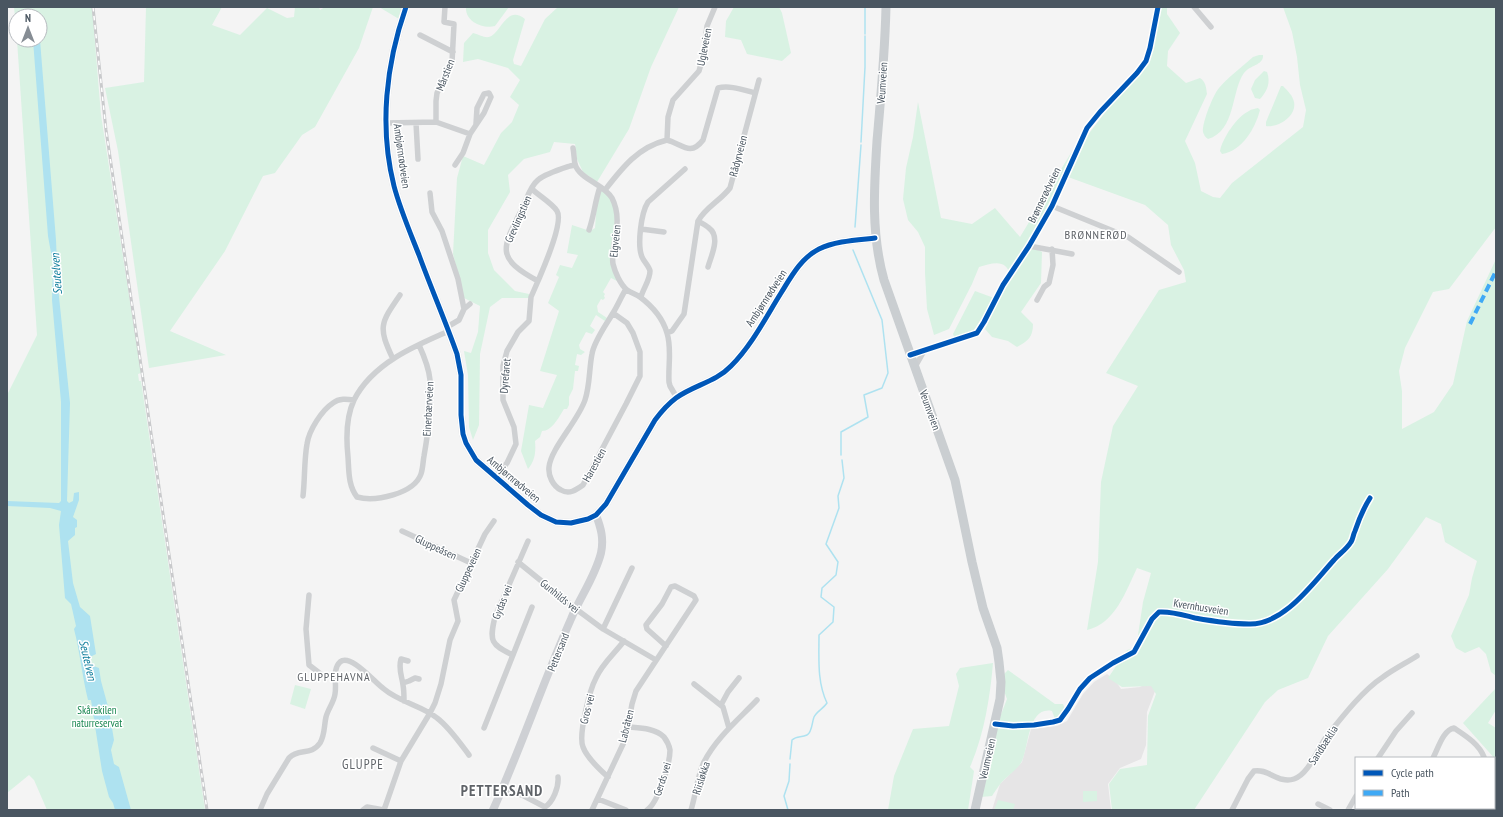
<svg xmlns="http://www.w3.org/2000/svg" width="1503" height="817" font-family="'PT Sans Narrow',sans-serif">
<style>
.education{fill:#e6e5e6}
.green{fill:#d9f2e3}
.water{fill:#aee2f0}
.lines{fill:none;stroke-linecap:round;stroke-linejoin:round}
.stream{stroke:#aee2f0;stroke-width:1.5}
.street{stroke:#ced0d2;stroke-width:5.5}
.secondary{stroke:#ced0d4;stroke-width:8}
.primary{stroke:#caced1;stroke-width:9}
.rail-casing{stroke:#c9cacc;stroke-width:3}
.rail{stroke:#fff;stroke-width:1.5;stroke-dasharray:4.5;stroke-linecap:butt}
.quiet{stroke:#3fa9f5;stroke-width:4;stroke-dasharray:8 4;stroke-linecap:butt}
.cycleway-casing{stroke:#fff;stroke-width:8}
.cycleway{stroke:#0057b8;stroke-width:5}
.labels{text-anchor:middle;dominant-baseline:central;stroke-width:3;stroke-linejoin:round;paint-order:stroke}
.street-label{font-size:11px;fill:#4a5661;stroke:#fff}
.park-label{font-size:11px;fill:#17864f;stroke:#fff}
.neighbourhood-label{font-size:12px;letter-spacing:1px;fill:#5f6368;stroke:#fff}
.water-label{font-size:12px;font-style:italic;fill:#0c7c9b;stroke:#fff}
.quarter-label{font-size:13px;letter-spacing:1px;fill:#5f6368;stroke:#fff}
.district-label{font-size:15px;font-weight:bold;letter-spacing:1px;fill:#5f6368;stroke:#fff}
</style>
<rect width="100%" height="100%" fill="#f4f4f4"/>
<path class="education" d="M 1107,674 L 1115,680 L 1121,689 L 1140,687 L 1147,683 L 1157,686 L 1147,712 L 1146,745 L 1141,759 L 1120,768 L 1108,784 L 1111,810 L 992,810 L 1000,784 L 1022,762 L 1031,729 L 1057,726 L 1067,721 L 1083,694 L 1094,682 Z"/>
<path class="green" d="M 14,7 L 92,7 L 101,115 L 141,373 L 138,374 L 139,381 L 141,381 L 205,810 L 47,810 L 34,780 L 29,775 L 7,793 L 7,395 L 37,335 L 17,40 L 40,40 L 40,16 L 16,16 L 16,29 Z
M 146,7 L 222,7 L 212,25 L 240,35 L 267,8 L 287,18 L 294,17 L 295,7 L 319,7 L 320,10 L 325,7 L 373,7 L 359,48 L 315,127 L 302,135 L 275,173 L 263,176 L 225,251 L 170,331 L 226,355 L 149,368 L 118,151 L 105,88 L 144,82 Z
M 379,7 L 403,7 L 399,19 Z
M 466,7 L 509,7 L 495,26 C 483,29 465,22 466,7 Z
M 558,7 L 679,7 L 651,67 L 629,129 L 597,182 L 583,172 L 577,159 L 575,144 L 554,142 L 550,152 L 524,159 L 508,175 L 510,192 L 488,230 L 488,253 L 494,270 L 515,291 L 529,294 L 529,298 L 502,298 L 490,307 L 480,354 L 479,425 L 473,440 L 469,427 L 468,375 L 464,351 L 471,353 L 478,332 L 480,306 L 464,298 L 453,254 L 457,178 L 463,156 L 484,165 L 501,133 L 512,122 L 519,105 L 510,97 L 520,80 L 508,68 L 478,59 L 463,62 L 464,43 L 473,33 C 478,34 484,38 489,37 C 501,34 506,4 525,19 L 513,60 L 514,64 L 521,66 L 545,19 Z
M 734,7 L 779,7 L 782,13 L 791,53 L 782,61 L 747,54 L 741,40 L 725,37 L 726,21 Z
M 1161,7 L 1167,7 L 1167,14 L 1180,33 L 1168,51 L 1167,66 L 1186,83 L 1200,78 C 1206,82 1206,87 1207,94 L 1185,141 L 1195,163 L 1201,191 L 1213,197 L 1220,198 L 1232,183 L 1303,127 L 1306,110 L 1300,85 L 1297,57 L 1292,32 L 1283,7 L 1496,7 L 1496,227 L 1449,289 L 1433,292 L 1405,348 L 1399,371 L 1402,391 L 1402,429 L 1434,412 L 1453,384 L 1467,321 L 1496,259 L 1496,676 L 1491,672 L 1486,654 L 1479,647 L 1465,653 L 1456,648 L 1451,636 L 1469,595 L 1472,578 L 1477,561 L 1445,542 L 1441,524 L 1426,517 L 1388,569 L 1328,636 L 1308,678 L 1278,690 L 1265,702 L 1194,810 L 1112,810 L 1109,784 L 1120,769 L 1147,765 L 1148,716 L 1156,694 L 1151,686 L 1122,687 L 1108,678 L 1127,650 L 1136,648 L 1143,602 L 1151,573 L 1137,568 C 1126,591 1115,624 1087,630 L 1098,562 L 1101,482 L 1113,426 L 1138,386 L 1106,373 L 1159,290 L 1186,282 L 1184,270 L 1171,245 L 1168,225 L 1145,205 L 1068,177 L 1027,244 L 1042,252 L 1041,283 L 1021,312 L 1033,324 C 1033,337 1028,341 1017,347 L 1008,341 L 992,337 L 985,329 L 1010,277 C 1008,258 992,263 979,267 L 972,284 L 949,329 L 934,335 L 927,309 L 925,273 L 925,247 L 918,232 L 908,220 L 903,199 L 906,168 L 913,137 L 918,102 L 941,218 L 972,224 L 995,208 L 1020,237 L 1080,138 L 1087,136 L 1110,106 L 1144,69 Z
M 1259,55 L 1263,55 C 1264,65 1250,65 1244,73 C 1231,91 1236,131 1208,139 C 1205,137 1204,135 1203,132 C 1202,123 1213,95 1219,88 C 1227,78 1243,66 1253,57 Z
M 1264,71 L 1267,72 C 1271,83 1267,91 1260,99 L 1255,98 L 1251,89 L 1255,80 Z
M 1281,86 L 1283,86 C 1288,91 1293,96 1294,102 C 1297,116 1278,128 1266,126 L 1266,122 Z
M 1258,108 L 1260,110 C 1255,129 1242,151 1222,154 L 1220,151 C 1222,139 1237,116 1249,111 C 1251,109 1255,109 1258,108 Z
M 601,190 C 625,206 611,230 611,251 C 611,261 616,273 619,282 L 611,278 L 603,292 L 605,294 L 604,296 L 605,298 L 603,300 L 601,299 L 597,306 L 598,312 L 607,318 L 605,321 L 596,315 L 590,326 L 595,330 L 592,334 L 586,332 L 579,345 L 580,349 L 585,352 L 581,355 L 577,354 L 575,365 L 579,366 L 578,371 L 575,371 L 573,389 L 569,397 L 569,405 L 567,409 L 564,409 C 559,417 552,431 542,431 L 540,437 L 535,441 C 536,452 535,461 528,469 L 521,451 L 529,405 L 543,408 L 557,375 L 540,371 L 559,311 L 548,303 L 559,277 L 556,275 L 560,265 L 572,268 L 578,255 L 567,253 L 572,225 L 590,231 L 595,228 L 597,200 Z
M 975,291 L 994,298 C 982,321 981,330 955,339 L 953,334 Z
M 993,663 C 990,698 984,735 970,767 L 974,771 L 968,810 L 888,810 L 894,776 L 913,729 L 949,726 L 959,686 L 956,674 L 960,668 Z
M 1008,670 L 1055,704 L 1063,704 L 1065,709 L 1055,719 L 1052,711 C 1028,706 1029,746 1022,761 C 1018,769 1007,776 1001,783 C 998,787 995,791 992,796 L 981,797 L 1000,717 L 1007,699 L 1004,691 L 1003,675 Z
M 295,685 L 311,689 L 305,709 L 290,704 Z
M 1496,688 L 1496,710 L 1488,723 L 1496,728 L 1496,760 L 1463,723 Z
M 1083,791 L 1097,791 L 1097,801 L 1083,802 Z
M 998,800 L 1015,804 L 1013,810 L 994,810 Z"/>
<path class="water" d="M 33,40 L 40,40 L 56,240 L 58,287 L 70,403 L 67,501 L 69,503 L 73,501 L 74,493 L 79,492 L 79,500 L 73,517 L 77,520 L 77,527 L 75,528 L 75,535 L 68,541 L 73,583 L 80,607 L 90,616 L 96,654 L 90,657 L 91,665 L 99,668 L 101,681 L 109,710 L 114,740 L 111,750 L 114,764 L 119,767 L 131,810 L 115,810 L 113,803 L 109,797 L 102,771 L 91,700 L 88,700 C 82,676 80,652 74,629 L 76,626 L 71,604 L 65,598 L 59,525 L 61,511 L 50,508 L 7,506 L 7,501 L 59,503 L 61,501 L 61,402 L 52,300 L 53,264 L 48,236 Z"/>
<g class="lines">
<path class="stream" d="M 865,7 L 865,34
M 861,142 L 865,67 L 865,36
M 855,227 L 861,145
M 841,455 L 841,432 L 868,417 L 864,395 L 882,388 L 888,373 L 882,320 L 853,250
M 790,759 L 792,740 C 797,735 801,738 807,735 C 812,733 812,722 814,717 C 817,711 823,709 827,703 C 817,682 819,659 819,635 L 833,622 L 834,607 L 821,597 L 822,588 L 836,575 L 838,562 L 826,544 L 839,508 L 838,496 L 844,478 L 842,460
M 788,810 L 784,796 L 789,781 L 790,764"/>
<path class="street" d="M 1194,7 L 1211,27
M 420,35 L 453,52
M 436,122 L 436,101 L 437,93 L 452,62 L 454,24 L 444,22 L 445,7
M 386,123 L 436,122 L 470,134 L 484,113 L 491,97 L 489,93 L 484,94 L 477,108 L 476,124
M 416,123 L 418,159
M 667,140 C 682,144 690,157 703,140 L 718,88 C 730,85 743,90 755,93
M 573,148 C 574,153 574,159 575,164 C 579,179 604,184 612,198 C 620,214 617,229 614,245 C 613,251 612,258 613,264 C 615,272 620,284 627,290 C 631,293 636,294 640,297 C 652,306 663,319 667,333 C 672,349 668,365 669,382 L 670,386 L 677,398
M 455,165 L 463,153 L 470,134
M 532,189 C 538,195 553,204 557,211 C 564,222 543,269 538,281 C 495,258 502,248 522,209 C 526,201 530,186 538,180 C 545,174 561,169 570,166 L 575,165
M 605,190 C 622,168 638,147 667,140 L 668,117 L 673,100 L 699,71 L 703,57 L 707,26 L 715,7
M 430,193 L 432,212 L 442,231 L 458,279 L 464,309
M 1052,206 L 1128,237 L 1179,272
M 698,221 C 701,223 706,225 709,228 C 721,237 711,256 708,267
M 641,229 L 664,232
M 589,230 C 594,216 595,201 600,187
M 1029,246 L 1072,254
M 641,297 C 643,289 650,280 650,271 C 649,266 644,262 642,257 C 637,245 641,213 648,202 L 685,169
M 1037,300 L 1044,287 L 1049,283 L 1053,265 L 1052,249
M 613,313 L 627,323 L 633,333 L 640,352 L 640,376 L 626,404 L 583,485 C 576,490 569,495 561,490 C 553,486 548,476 549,467 C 551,448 578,421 585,400 C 590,385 589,369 592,354 C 594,341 606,325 613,313 C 618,305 621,297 626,289
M 447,327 L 459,320 L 464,309 L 470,304
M 667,333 L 672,331 L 684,314 L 698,221 C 706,207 720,201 730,188 L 759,80
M 419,345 C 424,356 429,368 430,380 C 432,402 428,433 424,456 C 423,461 423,468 421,474 C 414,494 375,502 357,497 C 348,485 349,471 348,457 C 346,438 346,417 354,400 C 372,364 414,346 449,331
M 910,355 L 977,333 L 984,322 L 1003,285 L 1029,246 L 1052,206 L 1087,128 L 1100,112 L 1137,73 L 1146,61 L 1150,48 L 1158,7
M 393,359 C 378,327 380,324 400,295
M 915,367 L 924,351
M 495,477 L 507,463 L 516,444 L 514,427 L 503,400 L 503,366 L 507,351 L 518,332 L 529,321 L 531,297 L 538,281
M 303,496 C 305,479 304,461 307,444 C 309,430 322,410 333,403 C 339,398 347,399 354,400
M 402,531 L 471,563
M 518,562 L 576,609 L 603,629 L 656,660
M 309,595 L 306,629 L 309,665 L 322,675 L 335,676
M 603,629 L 632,568
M 513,655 C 491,645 489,641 495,617 L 528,541
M 403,683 L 409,681 L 415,678 L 419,679
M 694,684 L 723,707 L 729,728
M 404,701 C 404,696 404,690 403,685 C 402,676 398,669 401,659 L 408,661
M 721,705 L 728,692 L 739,678
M 995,724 L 1013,726 L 1034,725 L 1053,722 L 1060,720 L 1068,709 L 1080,689 L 1090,678 L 1113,663 L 1134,652 L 1152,619 L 1159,612 C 1171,611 1183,615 1195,618 C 1212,621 1232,624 1249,624 C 1284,625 1313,583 1334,560 C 1339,554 1346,550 1351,542 C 1353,539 1353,535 1355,531 C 1359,519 1363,509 1370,498
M 628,727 C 640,728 655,728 664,737 C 667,741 669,745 670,750 C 670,764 658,803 647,810
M 484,728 L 532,607
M 373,748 L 401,761
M 1378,758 L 1396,731 L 1412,713
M 1433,758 C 1438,749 1443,730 1454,728 C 1466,736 1479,744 1484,757
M 1494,766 L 1496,768
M 608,777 C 599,769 587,758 583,747 C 578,735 590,689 596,678 C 602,664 615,653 624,641
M 502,788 L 524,796 L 545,807 C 553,802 559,787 558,777
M 598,799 L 626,810
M 1318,804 L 1330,810
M 260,810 L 267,794 L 289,758 C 299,748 311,756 320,743 C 325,735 324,725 326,717 C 328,709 334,702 335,694 C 337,684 332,669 340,662 C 351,653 375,683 384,689 C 399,702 423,706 437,718 C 449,727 460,743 469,755
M 363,810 L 367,807 L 384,810
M 384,810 L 401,761 L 430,713 L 435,703 L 441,684 L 450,640 L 458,621 L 454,600 L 485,534 L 494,521
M 592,810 L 624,742 L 628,727 L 632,704 L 636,691 L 696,600 L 694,596 L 675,586 L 671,587 L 662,604 L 646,625 L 647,629 L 666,646
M 691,810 C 696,794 697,777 704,762 C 716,738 739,719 757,700
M 1232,810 L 1248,779 L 1254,771 C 1268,768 1278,784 1294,779 C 1309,774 1318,748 1327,736 C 1342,717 1363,690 1383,677 C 1394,669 1406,663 1417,656
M 1348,810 L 1356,796
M 1406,810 L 1407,808
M 1451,810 L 1452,808"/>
<path class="secondary" d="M 406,7 C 386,64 379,127 394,186 C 400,209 410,232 419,255 C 431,288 445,320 457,354 L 461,375 L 461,415 L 463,434 L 466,443 L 476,460 L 528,505 L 541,515 L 556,522 L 571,523 L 588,519 L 596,515 L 606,504 L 655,420 C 661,412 668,404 676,398 C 694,385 716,382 731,366 C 752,345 766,317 781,293 C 791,277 801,258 819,249 C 835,241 857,240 875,238
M 493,810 C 521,748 543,682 571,619 C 580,597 595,577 601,553 C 604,539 601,528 596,515"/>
<path class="primary" d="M 886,7 C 885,52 881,96 877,141 C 874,188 871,234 884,280 L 955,480 L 972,562 L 983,608 L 997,648 L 999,662 L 1001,682 L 1000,699 L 975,810"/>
<defs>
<path id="rail" d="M 93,7 L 106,130 L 207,810"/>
</defs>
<use href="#rail" class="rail-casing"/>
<use href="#rail" class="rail"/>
<path class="quiet" d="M 1470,324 L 1496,271"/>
<defs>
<path id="cycleway" d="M 406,7 C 386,64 379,127 394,186 C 400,209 410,232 419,255 C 431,288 445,320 457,354 L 461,375 L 461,415 L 463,434 L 466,443 L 476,460 L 528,505 L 541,515 L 556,522 L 571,523 L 588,519 L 596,515 L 606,504 L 655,420 C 661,412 668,404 676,398 C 694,385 716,382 731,366 C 752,345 766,317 781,293 C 791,277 801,258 819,249 C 835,241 857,240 875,238
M 910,355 L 977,333 L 984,322 L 1003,285 L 1029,246 L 1052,206 L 1087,128 L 1100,112 L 1137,73 L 1146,61 L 1150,48 L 1158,7
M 995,724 L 1013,726 L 1034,725 L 1053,722 L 1060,720 L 1068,709 L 1080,689 L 1090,678 L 1113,663 L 1134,652 L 1152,619 L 1159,612 C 1171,611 1183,615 1195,618 C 1212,621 1232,624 1249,624 C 1284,625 1313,583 1334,560 C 1339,554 1346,550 1351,542 C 1353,539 1353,535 1355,531 C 1359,519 1363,509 1370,498"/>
</defs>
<use href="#cycleway" class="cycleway-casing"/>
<use href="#cycleway" class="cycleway"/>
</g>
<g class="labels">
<g class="street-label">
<text transform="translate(704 47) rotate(-79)">Ugleveien</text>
<text transform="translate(445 75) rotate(-69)">Mårstien</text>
<text transform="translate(882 83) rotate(-86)">Veumveien</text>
<text transform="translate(402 156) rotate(82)">Ambjørnrødveien</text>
<text transform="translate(738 156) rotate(-75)">Rådyrveien</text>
<text transform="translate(1044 195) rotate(-64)">Brønnerødveien</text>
<text transform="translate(518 219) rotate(-66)">Grevlingstien</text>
<text transform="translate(615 241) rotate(-84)">Elgveien</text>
<text transform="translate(766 298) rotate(-57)">Ambjørnrødveien</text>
<text transform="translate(505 376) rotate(-85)">Dyrefaret</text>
<text transform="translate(428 409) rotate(-87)">Einerbærveien</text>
<text transform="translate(930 410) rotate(70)">Veumveien</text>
<text transform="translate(594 465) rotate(-61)">Harestien</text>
<text transform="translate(514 479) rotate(40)">Ambjørnrødveien</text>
<text transform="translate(436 547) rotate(25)">Gluppeåsen</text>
<text transform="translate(468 570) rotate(-65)">Gluppeveien</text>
<text transform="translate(560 596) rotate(39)">Gunhilds vei</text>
<text transform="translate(502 602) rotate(-68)">Gydas vei</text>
<text transform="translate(1201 607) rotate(9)">Kvernhusveien</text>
<text transform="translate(558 652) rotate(-68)">Pettersand</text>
<text transform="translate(587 709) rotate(-76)">Gros vei</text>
<text transform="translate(626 726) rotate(-76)">Labråten</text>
<text transform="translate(1323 745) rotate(-57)">Sandbæklia</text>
<text transform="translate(987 759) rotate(-77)">Veumveien</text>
<text transform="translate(701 778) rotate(-72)">Riisløkka</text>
<text transform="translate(662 779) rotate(-72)">Gerds vei</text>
</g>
<g class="park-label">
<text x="97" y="710">Skårakilen<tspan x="97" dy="13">naturreservat</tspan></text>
</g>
<g class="neighbourhood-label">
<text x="1096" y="234">BRØNNERØD</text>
<text x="334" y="676">GLUPPEHAVNA</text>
</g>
<g class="water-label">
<text transform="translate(56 274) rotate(-94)">Seutelven</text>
<text transform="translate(88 660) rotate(77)">Seutelven</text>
</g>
<g class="quarter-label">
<text x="363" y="764">GLUPPE</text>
</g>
<g class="district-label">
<text x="502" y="790">PETTERSAND</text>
</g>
</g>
<rect width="1503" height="817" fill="none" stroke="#4a5661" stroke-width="16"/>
<rect x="1355" y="757" width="140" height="52" fill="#ffffff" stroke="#b7bbc0"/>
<rect x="1363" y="770" width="20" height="6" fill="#0057b8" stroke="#b7bbc0"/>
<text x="1391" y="777" font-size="12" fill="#4a5661">Cycle path</text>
<rect x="1363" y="790" width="20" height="6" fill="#3fa9f5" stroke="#b7bbc0"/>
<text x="1391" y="797" font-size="12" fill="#4a5661">Path</text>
<g transform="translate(28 28)"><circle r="19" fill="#ffffff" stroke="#b7bbc0"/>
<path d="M0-3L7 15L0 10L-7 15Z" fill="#868d94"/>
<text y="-6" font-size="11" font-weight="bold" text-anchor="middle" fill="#4a5661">N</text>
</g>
</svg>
